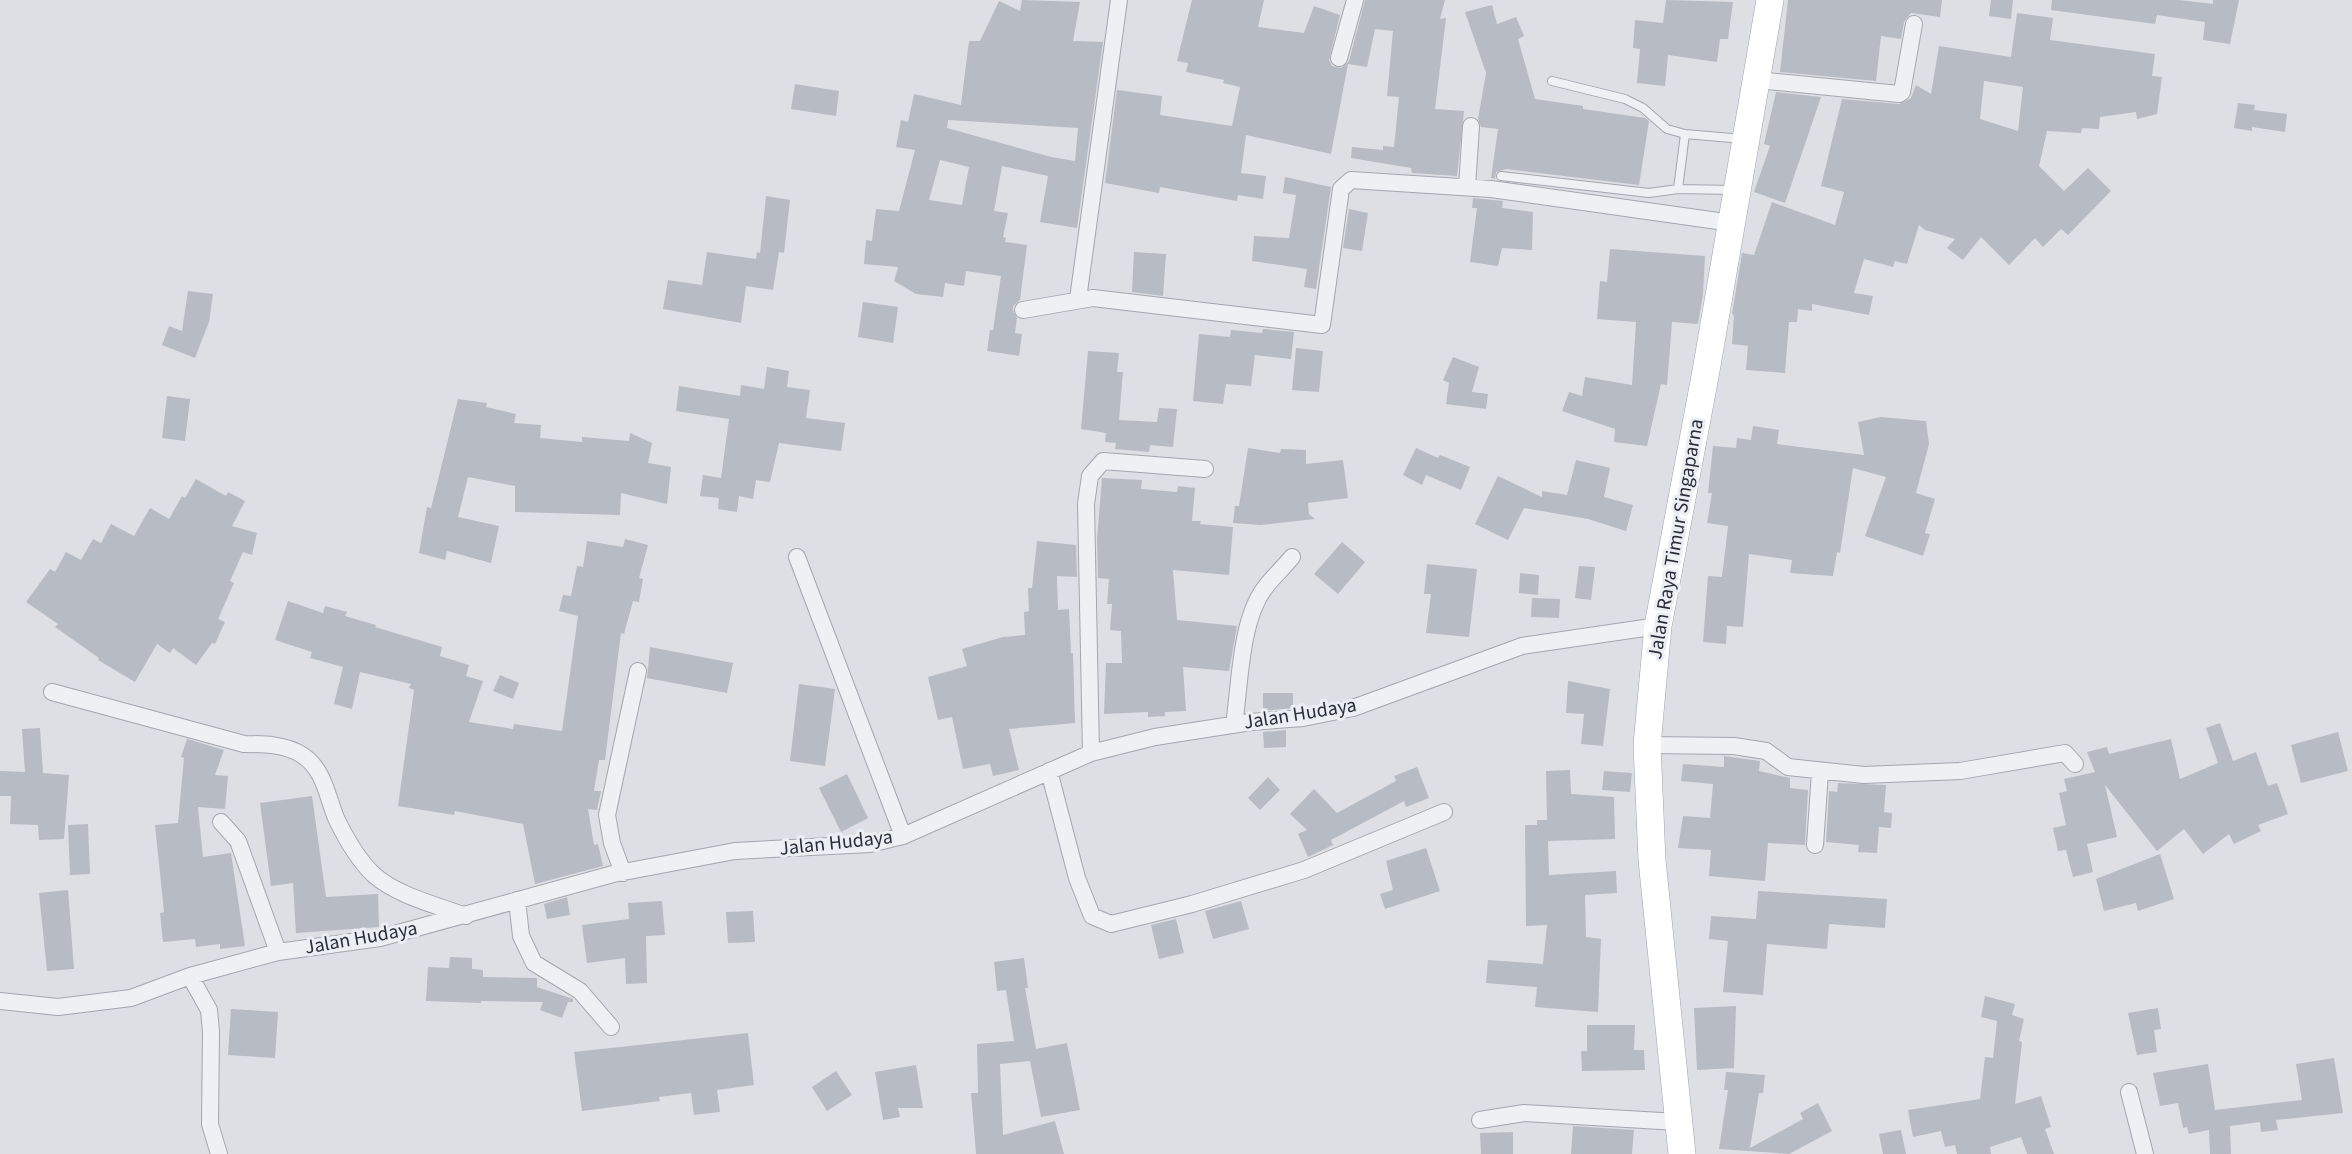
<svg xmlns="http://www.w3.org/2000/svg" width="2352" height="1154" font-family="'Source Sans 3',sans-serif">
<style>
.building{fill:#b7bbc4;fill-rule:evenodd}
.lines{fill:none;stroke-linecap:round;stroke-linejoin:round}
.service-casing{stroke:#a3a6ae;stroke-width:10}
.minor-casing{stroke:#a3a6ae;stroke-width:18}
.primary-casing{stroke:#9da3af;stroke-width:28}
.service{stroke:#eff0f4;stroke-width:8}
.minor{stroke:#eff0f4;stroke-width:16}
.primary{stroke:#fff;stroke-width:27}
.labels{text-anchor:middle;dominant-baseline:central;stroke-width:6;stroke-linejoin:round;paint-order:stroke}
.street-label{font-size:20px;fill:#282d39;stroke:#ebeef3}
</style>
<rect width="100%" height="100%" fill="#dddfe5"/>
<path class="building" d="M 1022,0 L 1080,2 L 1073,41 L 1103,42 L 1077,228 L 1040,222 L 1048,176 L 1002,166 L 994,211 L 1008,213 L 1003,237 L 1006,238 L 1005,242 L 1027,245 L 1020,300 L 1013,306 L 1013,311 L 1017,318 L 1015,333 L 1022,334 L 1019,356 L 987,351 L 990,330 L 993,330 L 1001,276 L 966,271 L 964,286 L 945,283 L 943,297 L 916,294 L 894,281 L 898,267 L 864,264 L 866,240 L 872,241 L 876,209 L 899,211 L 915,150 L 896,147 L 901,120 L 908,122 L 914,94 L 961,105 L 969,41 L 980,41 L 999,1 L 1020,11 ZM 948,120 L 1078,128 L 1075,161 L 1051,157 L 947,128 ZM 940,160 L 969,167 L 962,205 L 929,200 Z
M 1192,0 L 1264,0 L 1258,27 L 1304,33 L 1314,6 L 1340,15 L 1329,60 L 1332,66 L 1341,68 L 1349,61 L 1365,0 L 1445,0 L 1440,19 L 1446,18 L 1435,109 L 1464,111 L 1457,176 L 1412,173 L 1411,168 L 1351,158 L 1352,147 L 1383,150 L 1383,146 L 1394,147 L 1399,97 L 1387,96 L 1393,31 L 1375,29 L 1367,67 L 1348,64 L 1331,154 L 1246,135 L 1241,173 L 1266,176 L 1263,199 L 1238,195 L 1237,201 L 1160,187 L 1159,193 L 1105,183 L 1117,90 L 1162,96 L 1160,115 L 1232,126 L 1240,87 L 1223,83 L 1224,80 L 1186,72 L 1188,63 L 1177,61 Z
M 1666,0 L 1733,2 L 1728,39 L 1720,39 L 1717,62 L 1668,55 L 1665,86 L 1637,83 L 1640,49 L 1633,48 L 1635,20 L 1663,23 Z
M 1788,0 L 1942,0 L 1940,17 L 1911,13 L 1904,22 L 1901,39 L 1881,36 L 1876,81 L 1780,72 Z
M 1991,0 L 2013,0 L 2011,19 L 1989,16 Z
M 2052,0 L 2179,0 L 2213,4 L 2213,0 L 2239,0 L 2230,44 L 2203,40 L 2205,22 L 2157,15 L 2155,24 L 2051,10 Z
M 1492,5 L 1497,24 L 1516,17 L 1524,36 L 1518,39 L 1535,99 L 1583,106 L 1583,109 L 1645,118 L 1649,121 L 1639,185 L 1506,169 L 1496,172 L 1495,179 L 1491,178 L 1498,129 L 1481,127 L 1478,119 L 1486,73 L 1465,12 Z
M 2017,13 L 2053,18 L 2050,40 L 2155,54 L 2152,76 L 2162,77 L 2157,114 L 2137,119 L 2136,112 L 2100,117 L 2099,129 L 2082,128 L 2081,133 L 2047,131 L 2039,166 L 2064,191 L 2088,168 L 2111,191 L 2068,235 L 2061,229 L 2043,247 L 2035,238 L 2009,265 L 1981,237 L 1963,260 L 1947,248 L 1955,239 L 1925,230 L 1919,225 L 1907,264 L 1895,261 L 1893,267 L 1864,259 L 1854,293 L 1873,296 L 1869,315 L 1812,304 L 1812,311 L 1798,309 L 1797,322 L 1789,322 L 1785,373 L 1746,370 L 1748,346 L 1732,344 L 1734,315 L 1732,314 L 1742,253 L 1754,255 L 1772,202 L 1835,225 L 1844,192 L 1821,186 L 1842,99 L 1899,104 L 1911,98 L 1916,85 L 1931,94 L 1939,46 L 2011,57 ZM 1984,81 L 2023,87 L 2018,131 L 1980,119 Z
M 795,84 L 839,91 L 836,116 L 791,109 Z
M 1776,92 L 1821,97 L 1785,203 L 1754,192 L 1770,146 L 1764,144 Z
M 2238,103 L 2255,105 L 2254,110 L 2287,114 L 2285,132 L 2252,127 L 2252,131 L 2234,128 Z
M 1285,177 L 1331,187 L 1316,289 L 1304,287 L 1307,269 L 1252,261 L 1254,236 L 1289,238 L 1296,195 L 1283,193 Z
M 766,196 L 790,200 L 784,253 L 779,252 L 773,290 L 746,286 L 741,323 L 663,309 L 668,280 L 702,285 L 707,252 L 756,259 L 757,252 L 760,253 Z
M 1473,198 L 1503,201 L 1502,208 L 1533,212 L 1532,250 L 1502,248 L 1498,266 L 1470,262 L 1477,208 L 1472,208 Z
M 1349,209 L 1368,213 L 1362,251 L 1343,248 Z
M 1610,249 L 1705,256 L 1703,294 L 1698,324 L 1672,322 L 1667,385 L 1661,384 L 1647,446 L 1614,442 L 1615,429 L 1562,411 L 1569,392 L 1582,396 L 1585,377 L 1632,385 L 1636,322 L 1597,319 L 1600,281 L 1607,282 Z
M 1134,252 L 1166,254 L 1163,296 L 1132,292 Z
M 188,291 L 213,294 L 209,322 L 195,358 L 162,345 L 169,326 L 182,331 Z
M 863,302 L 898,307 L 893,343 L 858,337 Z
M 1263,329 L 1294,332 L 1291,359 L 1255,355 L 1251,386 L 1226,384 L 1223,404 L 1193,401 L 1199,334 L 1230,337 L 1231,330 L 1262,333 Z
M 1296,348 L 1323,351 L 1319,392 L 1292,390 Z
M 1088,351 L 1119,353 L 1117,372 L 1123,372 L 1119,420 L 1157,422 L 1159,408 L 1177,409 L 1173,447 L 1150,445 L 1149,452 L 1115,449 L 1116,443 L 1105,442 L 1106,433 L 1081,429 Z
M 1453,357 L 1479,367 L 1472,392 L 1488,394 L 1486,409 L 1446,404 L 1449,383 L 1443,380 Z
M 767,367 L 789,371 L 787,387 L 810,390 L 806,418 L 845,423 L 841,451 L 779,443 L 770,482 L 756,480 L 753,499 L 739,496 L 737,512 L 718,509 L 719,498 L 700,496 L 703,475 L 721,478 L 729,419 L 676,411 L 679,386 L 740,396 L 741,385 L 764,389 Z
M 167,396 L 190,399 L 185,441 L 162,438 Z
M 458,399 L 487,403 L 486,407 L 516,414 L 514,423 L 541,425 L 540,438 L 582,442 L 582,437 L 629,441 L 630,433 L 652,443 L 648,463 L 671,467 L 667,504 L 621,493 L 620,515 L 515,512 L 515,486 L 468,477 L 458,517 L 499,526 L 491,563 L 447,551 L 445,560 L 419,553 L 427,507 L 431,508 Z
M 1881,417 L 1926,421 L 1929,444 L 1916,493 L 1935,499 L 1925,533 L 1930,534 L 1923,556 L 1865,536 L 1886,477 L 1853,468 L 1840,553 L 1837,552 L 1833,576 L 1790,573 L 1792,560 L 1749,554 L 1743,627 L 1727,626 L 1726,644 L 1703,642 L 1708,576 L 1722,577 L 1728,526 L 1707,523 L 1712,493 L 1708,493 L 1713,446 L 1736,448 L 1737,438 L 1751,440 L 1753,426 L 1779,430 L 1777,444 L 1864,455 L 1858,422 Z
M 1248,448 L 1280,453 L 1281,449 L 1306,450 L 1306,464 L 1343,460 L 1348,498 L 1308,503 L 1309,514 L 1315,519 L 1261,525 L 1233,523 L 1235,506 L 1239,506 Z
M 1416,448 L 1438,458 L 1440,455 L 1470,467 L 1461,490 L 1426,475 L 1422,485 L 1403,475 Z
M 1576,460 L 1610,468 L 1604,497 L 1633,505 L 1626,531 L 1588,519 L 1524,508 L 1508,540 L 1475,524 L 1498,476 L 1542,497 L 1542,491 L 1567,495 Z
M 1102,478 L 1142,480 L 1141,489 L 1177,492 L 1178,486 L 1195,488 L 1192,521 L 1201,521 L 1200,524 L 1233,527 L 1229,575 L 1173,570 L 1177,620 L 1237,626 L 1229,671 L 1183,667 L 1186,711 L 1165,712 L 1165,716 L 1148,717 L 1148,712 L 1104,714 L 1106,663 L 1122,663 L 1121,631 L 1110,630 L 1112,604 L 1107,604 L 1109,579 L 1098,578 L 1097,539 Z
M 196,479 L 226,496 L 228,492 L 245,501 L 232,526 L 257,533 L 252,555 L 243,552 L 230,581 L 234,583 L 218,619 L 225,622 L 215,644 L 212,643 L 196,665 L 173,648 L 170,653 L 157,644 L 135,682 L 98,660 L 99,658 L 55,627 L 58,624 L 26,602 L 50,569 L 55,572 L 66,552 L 81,560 L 93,539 L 101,543 L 111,524 L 134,536 L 150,508 L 169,519 L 182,496 L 185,498 Z
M 625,539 L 648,545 L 639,578 L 643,579 L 639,602 L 633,601 L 624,634 L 621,633 L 605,760 L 599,760 L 594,791 L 601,791 L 597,810 L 588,809 L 594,845 L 598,844 L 603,866 L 535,884 L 523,824 L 455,811 L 454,815 L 398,806 L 414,690 L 409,688 L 411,684 L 360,672 L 352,709 L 334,704 L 343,667 L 310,658 L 312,652 L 275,640 L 288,601 L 323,613 L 325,606 L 347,612 L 345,616 L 376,625 L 375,627 L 442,647 L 440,656 L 469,665 L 466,676 L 483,681 L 469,722 L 513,729 L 514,724 L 562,731 L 578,616 L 559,611 L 563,595 L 571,596 L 577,566 L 583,567 L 587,541 L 623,547 Z
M 1037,541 L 1076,545 L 1077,577 L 1057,576 L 1058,610 L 1069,609 L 1071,653 L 1073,653 L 1075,723 L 1009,729 L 1019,770 L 993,776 L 990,764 L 963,769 L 952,717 L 938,720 L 928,677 L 967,666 L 962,649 L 1003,637 L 1025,635 L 1024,612 L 1029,611 L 1028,588 L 1032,588 Z
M 1342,542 L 1365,562 L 1338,594 L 1314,574 Z
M 1427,564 L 1477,569 L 1469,637 L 1426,633 L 1431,594 L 1424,594 Z
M 1579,566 L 1595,567 L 1591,600 L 1575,598 Z
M 1520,573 L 1539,575 L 1538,595 L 1519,593 Z
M 1532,598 L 1560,599 L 1559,618 L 1531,617 Z
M 650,647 L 733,663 L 727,693 L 647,678 Z
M 500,675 L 519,683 L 513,699 L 493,691 Z
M 1568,681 L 1610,689 L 1603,746 L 1581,744 L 1584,714 L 1566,713 Z
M 799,684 L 835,689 L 825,766 L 790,761 Z
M 1263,693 L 1293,693 L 1293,708 L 1263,711 Z
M 2220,723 L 2233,761 L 2256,752 L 2268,786 L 2277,783 L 2288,814 L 2258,825 L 2261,831 L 2234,844 L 2229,834 L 2203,854 L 2184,829 L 2157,851 L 2105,785 L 2117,837 L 2087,844 L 2093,872 L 2073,877 L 2066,850 L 2058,851 L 2053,828 L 2066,825 L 2059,793 L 2067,791 L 2064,779 L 2095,772 L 2087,752 L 2107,747 L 2109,754 L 2171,739 L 2180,779 L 2218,763 L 2206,728 Z
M 40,728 L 43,773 L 69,775 L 64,839 L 39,840 L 38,825 L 10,824 L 11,796 L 0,796 L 0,771 L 25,772 L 22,729 Z
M 1286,730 L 1286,747 L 1264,748 L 1263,732 Z
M 2338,732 L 2348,771 L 2301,783 L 2291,745 Z
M 187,739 L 224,750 L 215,775 L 228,776 L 225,809 L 198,807 L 203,857 L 231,853 L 245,946 L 220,949 L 220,944 L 196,947 L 195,939 L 163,942 L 160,913 L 164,912 L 155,825 L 178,823 L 184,758 L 181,757 Z
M 1724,756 L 1760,761 L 1759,771 L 1790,778 L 1790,788 L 1808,790 L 1805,845 L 1768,843 L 1765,881 L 1709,876 L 1711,850 L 1678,848 L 1683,816 L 1710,818 L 1713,784 L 1681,781 L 1683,764 L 1724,767 Z
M 1417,767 L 1429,798 L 1406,807 L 1404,801 L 1331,840 L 1333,845 L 1308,857 L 1298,834 L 1307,830 L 1290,814 L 1314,789 L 1337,813 L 1396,781 L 1394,776 Z
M 1570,770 L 1571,794 L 1614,797 L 1615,839 L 1548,841 L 1549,875 L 1616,871 L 1617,893 L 1585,895 L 1586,937 L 1601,939 L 1598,1012 L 1535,1007 L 1537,987 L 1486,983 L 1488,960 L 1543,964 L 1547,925 L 1526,926 L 1525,825 L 1537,825 L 1537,820 L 1547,820 L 1546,771 Z
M 1604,771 L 1632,773 L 1630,792 L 1602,790 Z
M 847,774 L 868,818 L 841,832 L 819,788 Z
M 1268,777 L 1280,790 L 1260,810 L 1248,798 Z
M 1838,783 L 1886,785 L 1884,812 L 1892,813 L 1891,828 L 1879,827 L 1877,853 L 1858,852 L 1859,845 L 1826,842 L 1829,791 L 1837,792 Z
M 312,796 L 326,897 L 378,894 L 379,927 L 296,933 L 293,883 L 271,886 L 260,803 Z
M 88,824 L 90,874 L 70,875 L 68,825 Z
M 1426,848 L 1440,891 L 1385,909 L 1380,894 L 1393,890 L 1386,861 Z
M 2160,854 L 2174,899 L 2138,911 L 2136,903 L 2104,911 L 2096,879 Z
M 68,890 L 74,969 L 47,971 L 39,893 Z
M 1758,891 L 1887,899 L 1885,928 L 1829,924 L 1827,949 L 1767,944 L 1763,995 L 1723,992 L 1728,941 L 1709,939 L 1711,916 L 1756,919 Z
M 567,897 L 570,915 L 547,919 L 544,904 Z
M 662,901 L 665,935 L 646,936 L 647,983 L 626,984 L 625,958 L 587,963 L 582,925 L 629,919 L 628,903 Z
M 1241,901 L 1249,929 L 1213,939 L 1205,911 Z
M 753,911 L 755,942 L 728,943 L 726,912 Z
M 1176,919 L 1184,953 L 1159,959 L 1151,925 Z
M 450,957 L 472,958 L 472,969 L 483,970 L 483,977 L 537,978 L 537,987 L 573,999 L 573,1002 L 568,1002 L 562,1018 L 540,1010 L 543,1002 L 481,1001 L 481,1003 L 426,1001 L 428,967 L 449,968 Z
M 1024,958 L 1028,988 L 1025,988 L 1036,1049 L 1067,1043 L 1080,1110 L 1041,1117 L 1030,1061 L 1000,1064 L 1003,1135 L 1055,1121 L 1064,1154 L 976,1154 L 971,1093 L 978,1093 L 977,1044 L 1014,1041 L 1006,990 L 997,991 L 994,962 Z
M 1985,996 L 2015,1004 L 2012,1015 L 2024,1019 L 2019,1041 L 2022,1042 L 2015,1104 L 2041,1096 L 2051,1127 L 2045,1129 L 2054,1154 L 2027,1154 L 2021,1137 L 1990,1147 L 1991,1154 L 1957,1154 L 1955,1145 L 1945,1147 L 1941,1131 L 1913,1137 L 1908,1110 L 1980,1099 L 1985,1057 L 1993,1058 L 1997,1021 L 1981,1017 Z
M 1736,1006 L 1734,1068 L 1697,1070 L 1694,1008 Z
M 2158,1008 L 2161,1029 L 2154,1030 L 2157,1052 L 2137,1055 L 2128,1013 Z
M 231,1009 L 278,1012 L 275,1058 L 228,1055 Z
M 1587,1025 L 1635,1025 L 1634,1050 L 1644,1050 L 1645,1070 L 1582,1071 L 1581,1051 L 1587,1051 Z
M 748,1033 L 754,1085 L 717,1090 L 720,1112 L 694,1115 L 691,1093 L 659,1097 L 660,1101 L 582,1111 L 574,1052 Z
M 2334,1058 L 2343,1113 L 2276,1120 L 2278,1130 L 2261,1132 L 2260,1122 L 2230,1126 L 2231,1154 L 2210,1154 L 2209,1130 L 2189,1134 L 2187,1127 L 2183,1128 L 2178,1103 L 2160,1106 L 2153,1073 L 2208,1064 L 2215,1110 L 2302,1100 L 2296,1064 Z
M 916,1065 L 923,1108 L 898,1108 L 900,1117 L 883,1120 L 875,1072 Z
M 836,1071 L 852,1095 L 827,1111 L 812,1087 Z
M 1726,1072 L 1765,1075 L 1763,1093 L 1759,1093 L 1750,1148 L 1803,1119 L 1800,1113 L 1818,1103 L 1832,1131 L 1789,1154 L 1719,1149 L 1728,1090 L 1724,1090 Z
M 1573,1126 L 1634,1130 L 1632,1154 L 1571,1154 Z
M 1901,1130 L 1906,1154 L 1883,1154 L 1879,1134 Z
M 1513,1132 L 1513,1154 L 1481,1154 L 1480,1133 Z"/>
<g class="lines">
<defs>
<path id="service" d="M 1552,81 L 1625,99 L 1643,108 L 1667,129 L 1685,134 L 1743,139
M 1501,176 L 1649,193 L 1678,189 L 1733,190
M 1678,189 L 1685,134"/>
<path id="minor" d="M 1339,58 L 1355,0
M 1757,80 L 1899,94 L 1902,92 L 1914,24
M 1467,187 L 1471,126
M 1078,299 L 1119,0
M 1023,310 L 1093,298 L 1322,325 L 1341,189 L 1351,180 L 1491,189 L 1732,223
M 797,557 L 903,836
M 52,692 L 244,744 C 263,744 285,744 302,755 C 324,769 327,796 336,818 C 346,839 357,859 374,875 C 398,896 436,905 466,916
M 1234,725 C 1240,685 1240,622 1264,589 C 1272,578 1283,568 1292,557
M 1647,745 L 1734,746 L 1766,751 L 1788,767 L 1864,775 L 1960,771 L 2065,753 L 2075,764
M 1091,753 L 1086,504 L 1090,476 L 1103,461 L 1205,469
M 1049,771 L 1077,878 L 1092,916 L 1111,924 L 1192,904 L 1304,870 L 1444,812
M 221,822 L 238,841 L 278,952
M 1815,845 L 1820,772
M 623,873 L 612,843 L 607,815 L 638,671
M 517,900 L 521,936 L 534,963 L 580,991 L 611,1027
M 190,976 L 209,1010 L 211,1032 L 210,1124 L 219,1154
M 0,1001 L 58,1007 L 131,998 L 190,976 L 278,952 L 380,938 L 613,874 L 735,851 L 870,844 L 903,836 L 1091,753 L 1155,737 L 1251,722 L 1303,718 L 1353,708 L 1522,646 L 1658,626
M 2129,1092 L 2145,1154
M 1480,1120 L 1524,1113 L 1678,1122"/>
<path id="primary" d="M 1682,1154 L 1652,860 L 1647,745 L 1658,626 L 1706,371 L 1770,0"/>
</defs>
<use href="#service" class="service-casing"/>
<use href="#minor" class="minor-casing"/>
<use href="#primary" class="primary-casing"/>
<use href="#service" class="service"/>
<use href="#minor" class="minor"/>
<use href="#primary" class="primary"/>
</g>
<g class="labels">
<g class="street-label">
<text transform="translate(1676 539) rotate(-80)">Jalan Raya Timur Singaparna</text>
<text transform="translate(1300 714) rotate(-9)">Jalan Hudaya</text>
<text transform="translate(836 843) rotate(-6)">Jalan Hudaya</text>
<text transform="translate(361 938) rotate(-10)">Jalan Hudaya</text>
</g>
</g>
</svg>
